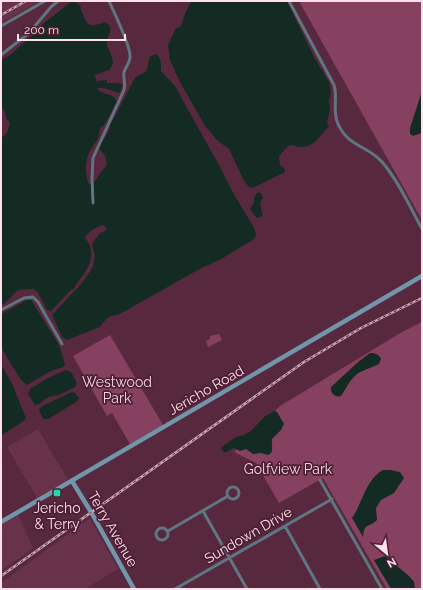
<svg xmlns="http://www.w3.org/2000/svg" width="423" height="590" font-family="Raleway,sans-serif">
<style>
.built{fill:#67324a}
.green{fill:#864161}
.water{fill:#142b24}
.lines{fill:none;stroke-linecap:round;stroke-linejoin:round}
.street{stroke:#5f7682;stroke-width:3}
.secondary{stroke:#7196aa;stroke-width:4.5}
.rail-casing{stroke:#cba7b5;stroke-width:2.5}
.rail{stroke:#4c1f34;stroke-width:1;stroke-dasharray:3;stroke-linecap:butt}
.poi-dot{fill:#24d5ae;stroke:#4c1f34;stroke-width:1.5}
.labels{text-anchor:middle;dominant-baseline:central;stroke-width:3.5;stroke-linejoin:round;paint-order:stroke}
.park-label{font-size:14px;fill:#f6d6e2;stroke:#4c1f34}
.street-label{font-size:14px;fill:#ffe0ec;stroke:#4c1f34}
.poi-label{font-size:14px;fill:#ffe0ec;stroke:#4c1f34}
</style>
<rect width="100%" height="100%" fill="#58293e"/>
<path class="built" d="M 1,1 L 39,1 L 1,23 Z
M 38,429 L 68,480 L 37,498 L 7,447 Z
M 18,515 L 33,548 L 1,571 L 1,525 Z
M 90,518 L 118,569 L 85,589 L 1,589 L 1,583 Z"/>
<path class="green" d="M 299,1 L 422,1 L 422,220 Z
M 422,322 L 422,589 L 387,589 L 323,478 L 279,503 L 256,463 L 234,452 L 280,406 L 402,332 Z
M 219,334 L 222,340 L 208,347 L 206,341 L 210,339 L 210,336 Z
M 110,335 L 163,425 L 130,444 L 112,413 L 107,416 L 73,356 Z"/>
<path class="water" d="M 72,1 L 74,1 L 81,6 L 80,8 C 88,25 86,29 105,22 C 117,29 105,36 107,45 C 109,51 113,57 113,64 L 109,70 L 95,75 L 96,81 L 107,80 L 107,83 L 118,83 L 122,85 L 120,92 L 119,93 C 112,91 105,87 98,88 L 97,89 C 103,95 113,93 117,101 L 105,124 L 100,128 C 100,135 97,141 93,146 C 85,157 84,172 89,184 C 96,182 97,178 100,173 C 102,170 105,168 107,165 L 105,155 L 99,149 C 102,140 109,134 110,125 C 118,110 126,96 133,81 C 139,70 148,80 149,57 L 156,54 C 162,58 161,65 161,71 C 169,80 177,86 181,97 L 220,167 L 232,191 L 253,226 L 256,234 L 255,238 L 251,241 L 221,259 L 196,271 L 120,314 C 106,317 108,317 100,327 L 67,340 L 62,337 L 52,315 L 81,284 L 89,273 L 93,266 L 95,256 L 92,244 L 100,233 L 105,231 L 107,229 L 104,225 C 97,226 89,231 85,238 C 87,241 89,243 90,246 C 95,262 84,274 75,286 L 75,288 L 69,292 L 51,311 L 47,310 L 38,293 L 34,289 L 18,290 L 4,304 L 1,305 L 1,138 L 7,133 L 10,123 L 6,118 L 5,112 L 1,106 L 1,60 L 10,55 L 35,33 L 39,27 Z
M 191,1 L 287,1 L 314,57 L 329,82 L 331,93 L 329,101 L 330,109 L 327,123 L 329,127 L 326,129 C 320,137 312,148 301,147 C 295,147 293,144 288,146 L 279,156 L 280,165 L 285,169 L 285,172 L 253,188 L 249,187 L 244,181 L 229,149 L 217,140 L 205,126 L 180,82 L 170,60 L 168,45 L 176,28 L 180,27 L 182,23 L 184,16 Z
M 422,91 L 422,133 L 413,136 L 410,134 L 410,128 Z
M 260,192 L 263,197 L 260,204 L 263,216 L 257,218 L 250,209 L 254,202 L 254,197 L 257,193 Z
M 27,300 L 31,300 L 33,303 L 59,345 L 65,364 L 63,367 L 51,371 L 27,385 L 21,380 L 1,348 L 1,314 Z
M 370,353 C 375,353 379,354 381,359 L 379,364 L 358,373 L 351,380 L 341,396 C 335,398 330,393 331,387 L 357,363 Z
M 1,364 L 13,386 L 26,418 C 22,424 8,430 1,436 Z
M 66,370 L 71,372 L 77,383 L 75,387 L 59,395 L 48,397 L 39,404 L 35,405 L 28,394 L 30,389 L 48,378 Z
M 72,392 L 75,393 L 79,398 L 76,402 L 48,419 L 43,419 L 39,410 L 42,406 Z
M 275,411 L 277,412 L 284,424 L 281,430 L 272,439 C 271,445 275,452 268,455 L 261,453 L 253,454 L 246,449 L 240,451 L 234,448 L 226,452 L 224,452 L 221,448 L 223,446 L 236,437 L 244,435 L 251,431 L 265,416 Z
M 383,470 L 390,470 L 400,472 L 404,478 L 394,493 L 381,500 L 376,508 L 377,520 C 368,529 365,521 363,537 L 352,518 C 362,504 366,479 383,470 Z
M 385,556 L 409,576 L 414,582 L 415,589 L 391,589 L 374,560 Z"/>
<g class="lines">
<path class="street" d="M 289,1 L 334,85 C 338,97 332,112 338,124 C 349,148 368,145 383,163 C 399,182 410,207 422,229
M 1,26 L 45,1
M 1,55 L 29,33 L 51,7 L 58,1
M 93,203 L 92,179 L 93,158 L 124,90 C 126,84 123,78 124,72 C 126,66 130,63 130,57 C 131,46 114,13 109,1
M 1,310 L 24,298 L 33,297 L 38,302 L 62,344
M 320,480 L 382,589
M227 493a6 6 0 1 1 12 0a6 6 0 1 1-12 0Z
M 203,511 L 247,589
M 285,526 L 320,589
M156 534a6 6 0 1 1 12 0a6 6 0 1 1-12 0Z
M 168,531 L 228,496
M 175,589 L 332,499"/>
<path class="secondary" d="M 72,481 L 91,512 L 134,589
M 1,522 L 422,276"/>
<defs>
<path id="rail" d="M 1,15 L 26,1
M 1,576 L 304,362 L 361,328 L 422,298"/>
</defs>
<use href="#rail" class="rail-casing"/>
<use href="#rail" class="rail"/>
</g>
<rect class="poi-dot" x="53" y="489" width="8" height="8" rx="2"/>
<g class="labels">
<g class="park-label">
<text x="117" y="382">Westwood<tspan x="117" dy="16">Park</tspan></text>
<text x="288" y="469">Golfview Park</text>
</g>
<g class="street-label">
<text transform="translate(206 390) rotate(-30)">Jericho Road</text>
<text transform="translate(113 529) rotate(60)">Terry Avenue</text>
<text transform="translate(248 535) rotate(-30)">Sundown Drive</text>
</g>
<g class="poi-label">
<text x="57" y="508">Jericho<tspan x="57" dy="16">&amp; Terry</tspan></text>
</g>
</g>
<rect width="423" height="590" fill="none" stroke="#ffe0ec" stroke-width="4"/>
<g transform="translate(387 554) rotate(151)" stroke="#4c1f34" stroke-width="3" paint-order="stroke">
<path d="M0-3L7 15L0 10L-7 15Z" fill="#ffe0ec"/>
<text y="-6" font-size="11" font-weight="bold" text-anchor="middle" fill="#ffe0ec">N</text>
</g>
<path d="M18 34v6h107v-6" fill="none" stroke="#ffe0ec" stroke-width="2"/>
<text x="24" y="34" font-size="12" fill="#ffe0ec" stroke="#4c1f34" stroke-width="3" paint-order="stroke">200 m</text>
</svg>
